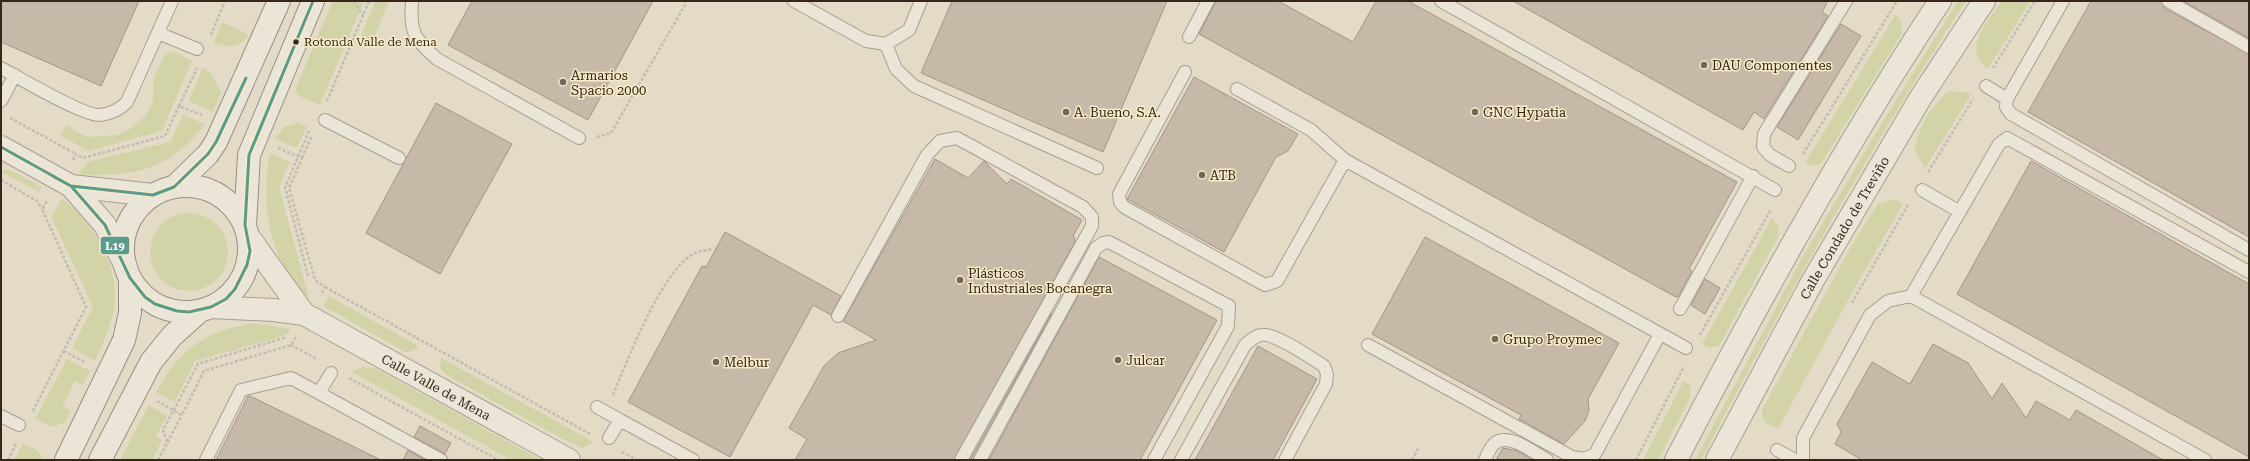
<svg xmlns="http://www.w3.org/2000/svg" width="2250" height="461" font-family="'Roboto Serif',serif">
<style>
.green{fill:#d2d4a7}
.building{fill:#c7b9a7;stroke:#a39686}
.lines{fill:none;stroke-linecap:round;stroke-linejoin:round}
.lane-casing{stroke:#a79f90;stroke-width:14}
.street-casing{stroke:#a79f90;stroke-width:24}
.secondary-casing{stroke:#978f80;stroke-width:24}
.path{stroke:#c3bcb0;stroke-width:2.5;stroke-dasharray:3 2;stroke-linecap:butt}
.lane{stroke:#ebe5d8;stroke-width:12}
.street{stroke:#ebe5d8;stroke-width:22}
.secondary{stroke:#ebe5d8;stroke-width:22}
.bus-1-casing{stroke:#f7ebc9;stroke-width:6}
.bus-1{stroke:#5b9a8c;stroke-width:3}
.bus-dot{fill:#352719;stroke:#f7ebc9;stroke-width:1.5}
.poi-dot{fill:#726656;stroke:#f7ebc9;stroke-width:1.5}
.labels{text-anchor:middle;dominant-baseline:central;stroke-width:3;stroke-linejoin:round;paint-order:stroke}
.bus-label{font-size:12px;fill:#352719;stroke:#f7ebc9;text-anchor:start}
.poi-label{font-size:13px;fill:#352719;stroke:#f7ebc9;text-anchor:start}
.street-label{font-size:13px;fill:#352719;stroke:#f7ebc9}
.line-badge{stroke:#f7ebc9;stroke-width:1.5}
.badge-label{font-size:11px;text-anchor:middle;font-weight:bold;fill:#fff}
</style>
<rect width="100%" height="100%" fill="#e3dbc6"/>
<path class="green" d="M 333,1 L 364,1 L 320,105 L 299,96 L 296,92 L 297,85 Z
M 375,1 L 389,1 L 371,45 L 360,39 Z
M 1958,1 L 1966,1 C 1869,149 1783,303 1701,460 L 1695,460 L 1803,256 L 1886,116 Z
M 2002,1 L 2031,1 L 1988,69 C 1961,48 1988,21 2002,1 Z
M 1896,14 L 1901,21 L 1902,33 L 1822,162 C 1817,166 1811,166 1805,163 Z
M 222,22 L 248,34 C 240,50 229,47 214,43 Z
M 173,51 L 192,61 L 162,131 L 88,151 L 60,135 L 66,125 L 87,137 L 117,135 L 130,129 L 146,115 L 153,101 L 154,77 L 164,56 Z
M 203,67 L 210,72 L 221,93 L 213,112 L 189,101 Z
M 1949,91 L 1965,92 L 1971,95 L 1925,168 L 1915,152 C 1916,130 1932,105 1949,91 Z
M 183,115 L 205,124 C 170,170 134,178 79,174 L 87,162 L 170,142 Z
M 299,123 L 307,127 L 297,148 L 275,139 L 284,127 Z
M 270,153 L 290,162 L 279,187 L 309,298 C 269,262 260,204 270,153 Z
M 7,170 L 14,172 L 42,187 L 39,192 L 1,172 Z
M 62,199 C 90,220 113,256 115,293 C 116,316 104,340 95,361 L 72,348 L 93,307 L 51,216 Z
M 1891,200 L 1897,200 L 1903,204 L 1852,293 L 1778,429 C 1768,424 1761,422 1762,410 L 1853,243 L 1878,204 Z
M150 252a39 39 0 1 1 78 0a39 39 0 1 1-78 0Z
M 1772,218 L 1779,227 L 1778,237 L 1719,346 L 1709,348 L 1702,344 Z
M 329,296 L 420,347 L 409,352 L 405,352 L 323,306 Z
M 253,323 L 285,328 L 290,329 L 290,331 L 283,336 L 195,361 L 175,402 L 156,392 C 180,349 204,331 253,323 Z
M 441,358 L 594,442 L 583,448 L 570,443 L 448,376 L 440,368 Z
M 67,359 L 90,371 L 83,385 L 75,381 L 63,406 L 71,411 L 65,422 L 53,427 L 35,419 Z
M 363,367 L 375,368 L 541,460 L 511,460 L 352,372 Z
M 1684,380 L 1690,386 L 1690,398 L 1658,460 L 1643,460 Z
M 149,405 L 167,416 L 156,436 L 162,440 L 152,460 L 120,460 Z
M 23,443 L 37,450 L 44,460 L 14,460 Z"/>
<path class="building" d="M 1,1 L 139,1 L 101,86 L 1,42 Z
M 472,1 L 653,1 L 588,120 L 448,45 Z
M 952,1 L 1167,1 L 1103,152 L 921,73 Z
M 1216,1 L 1278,1 L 1353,42 L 1376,1 L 1408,1 L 1737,182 L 1689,269 L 1692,271 L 1678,297 L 1674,296 L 1199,34 Z
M 1513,1 L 1828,1 L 1822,12 L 1828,16 L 1764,119 L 1754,112 L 1743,130 Z
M 2091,1 L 2161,1 L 2164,8 L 2249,54 L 2249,237 L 2028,112 Z
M 2183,1 L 2249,1 L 2249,38 Z
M 1841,24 L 1861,36 L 1798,140 L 1777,127 Z
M 1194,77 L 1298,134 L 1288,151 L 1276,157 L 1224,252 L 1127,199 Z
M 436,103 L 512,144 L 440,274 L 366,233 Z
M 935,159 L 968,178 L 984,161 L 1007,184 L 1011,179 L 1082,220 L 1073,236 L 1075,238 L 1074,244 L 954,460 L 795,460 L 807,439 L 789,428 L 824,366 L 838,353 L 876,340 L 843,321 Z
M 2031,161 L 2249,284 L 2249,457 L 1957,294 Z
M 725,232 L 841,296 L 831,315 L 813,305 L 730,457 L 628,402 L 702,266 L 706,267 Z
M 1425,237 L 1619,343 L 1588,399 L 1589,410 L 1585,421 L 1564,444 L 1519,419 L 1521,415 L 1372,334 Z
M 1099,257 L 1217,320 L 1140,460 L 989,460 Z
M 1705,279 L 1720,288 L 1705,314 L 1691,305 Z
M 1052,313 L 973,460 L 970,460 Z
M 1933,344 L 1968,363 L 1992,399 L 2002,383 L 2026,418 L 2036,401 L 2070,420 L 2076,410 L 2163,460 L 1862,460 L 1835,444 L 1841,432 L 1837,424 L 1872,362 L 1910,384 Z
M 1258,346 L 1317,379 L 1273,460 L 1195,460 Z
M 248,396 L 250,396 L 381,460 L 216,460 Z
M 420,426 L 451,443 L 445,454 L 414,437 Z
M 1503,448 L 1518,451 L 1533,460 L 1496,460 Z
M 408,450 L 425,460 L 403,460 Z"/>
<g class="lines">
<defs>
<path id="lane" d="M 412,1 C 410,33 413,37 437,59 L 579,138
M 794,1 L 866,41 L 886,44 L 909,30 L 921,1
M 1441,1 L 1775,190
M 2063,1 L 2007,99 L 2006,107 L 2011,114 L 2249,250
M 2168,1 L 2249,47
M 158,33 L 197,49
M 1189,37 L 1208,1
M 886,44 L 896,69 L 914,86 L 1097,168
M 1,68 C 18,77 85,117 100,115 C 111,114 120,109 127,102 L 172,1
M 1185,72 L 1119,194 L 1120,202 L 1124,207 L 1265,285 L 1277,281 L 1345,160 L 1686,348
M 1986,86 L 2007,99
M 1237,89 L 1311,130 L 1345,160
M 1,101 L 15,75
M 325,120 L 399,158
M 1789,166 L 1770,155 L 1763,147 L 1764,134 L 1846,1
M 1922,190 L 1960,212
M 1911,296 L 1999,144 L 2007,138 L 2249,272
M 1680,309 L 1753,176
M 838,316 L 927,155 L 940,141 L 957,138 L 1083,207 L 1092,217 L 1092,226 L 961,460
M 1368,345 L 1572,457 L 1584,459 L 1595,454 L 1660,334
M 331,373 L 319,393 L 441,460
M 597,407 L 620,420
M 1,416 L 19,425
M 609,438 L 620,420 L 693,460
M 1777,450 L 1795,460
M 206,460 L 241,390 L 291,378 L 319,393
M 980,460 L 1096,248 L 1103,243 L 1109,242 L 1229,306 L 1228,326 L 1154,460
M 1181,460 L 1245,345 C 1250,341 1254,336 1261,335 C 1274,332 1311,358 1324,366 L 1327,374 L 1326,384 L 1285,460
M 1485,460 C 1487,455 1490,448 1494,444 C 1507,431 1535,453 1547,460
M 1803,460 L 1803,438 L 1870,315 L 1888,301 L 1911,296 L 2205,460"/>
<g id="street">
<path d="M 1,147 L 71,186 L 105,225 L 126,267"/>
<path d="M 71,186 L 153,195"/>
<path id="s1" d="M 248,236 L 304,314 L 569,460"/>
<path d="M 211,307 L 273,310 L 304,314"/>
<path d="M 1676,460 C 1757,304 1843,148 1940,1"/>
<path id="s2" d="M 1717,460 L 1812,282 L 1921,97 L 1984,1"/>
</g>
<path id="secondary" d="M123 249a63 63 0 1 1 126 0a63 63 0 1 1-126 0Z
M 174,187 L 208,154 L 216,142 L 279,1
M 245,225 L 249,155 L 313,1
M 66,460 L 124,340 L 130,313 L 130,278
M 100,460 L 151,362 L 172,336 L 201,310"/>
</defs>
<use href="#lane" class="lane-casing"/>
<use href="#street" class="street-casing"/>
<use href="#secondary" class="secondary-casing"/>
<path class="path" d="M 354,1 L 363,16
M 211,35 L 225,1
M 1993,68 L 2035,1
M 327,101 L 369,1
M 179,106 L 197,68
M 10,118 L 76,154
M 597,137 L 611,133 L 685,5 L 684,1
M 278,148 L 302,158 L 289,188 L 315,280 L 325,287 L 321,295
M 1803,154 L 1897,1
M 302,158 L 312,135
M 73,160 L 76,154 L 83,158 L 165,136 L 179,106 L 202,115
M 1928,172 L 1973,99
M 1,180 L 37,201 L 42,209
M 308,276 L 285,187 L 309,131
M 325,287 L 590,434
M 1852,303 L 1909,203
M 1700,335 L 1771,209
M 291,345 L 317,359
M 64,351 L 86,363
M 349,378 L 498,460
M 613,395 C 628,359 660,274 693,254 C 698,251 705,251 711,249
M 157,401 L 182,415 L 204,371 L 291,345 L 296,337
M 33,411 L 86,307 L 42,209 L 47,201
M 167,442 L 163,430 L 198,364 L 287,337
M 622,452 L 637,460
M 8,460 L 16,444
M 158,460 L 182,415
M 1412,460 L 1419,447
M 1636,460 L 1684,366"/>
<use href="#lane" class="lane"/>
<use href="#street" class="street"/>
<use href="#secondary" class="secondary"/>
<defs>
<path id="bus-1" d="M 1,147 L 71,186 L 105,225 L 130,278 L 145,297 L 155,304 L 177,311 L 189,312 L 211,307 L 226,299 L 235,289 L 247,265 L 250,251 L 245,225 L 249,155 L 313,1
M 54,177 L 71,186 L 153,195 L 174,187 L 208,154 L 216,142 L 246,78"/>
</defs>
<use href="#bus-1" class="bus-1-casing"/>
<use href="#bus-1" class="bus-1"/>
</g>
<circle class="bus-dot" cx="296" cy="42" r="3.5"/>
<g class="poi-dot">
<circle cx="1704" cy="65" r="4"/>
<circle cx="563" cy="82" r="4"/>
<circle cx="1066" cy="112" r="4"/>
<circle cx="1475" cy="112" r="4"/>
<circle cx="1202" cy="175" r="4"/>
<circle cx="960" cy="280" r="4"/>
<circle cx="1495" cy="339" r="4"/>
<circle cx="1118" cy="360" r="4"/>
<circle cx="716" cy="362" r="4"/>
</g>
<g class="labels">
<g class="bus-label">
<text x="304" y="42">Rotonda Valle de Mena</text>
</g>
<g class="poi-label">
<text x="1712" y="65">DAU Componentes</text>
<text x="571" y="75">Armarios<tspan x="571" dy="15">Spacio 2000</tspan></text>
<text x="1074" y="112">A. Bueno, S.A.</text>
<text x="1483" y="112">GNC Hypatia</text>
<text x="1210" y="175">ATB</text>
<text x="968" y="273">Plásticos<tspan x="968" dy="15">Industriales Bocanegra</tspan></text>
<text x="1503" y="339">Grupo Proymec</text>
<text x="1126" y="360">Julcar</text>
<text x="724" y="362">Melbur</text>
</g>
<g class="street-label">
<text stroke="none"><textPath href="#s2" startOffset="265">Calle Condado de Treviño</textPath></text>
<text stroke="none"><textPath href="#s1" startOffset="247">Calle Valle de Mena</textPath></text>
</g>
</g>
<rect class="line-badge" x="100" y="236" width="30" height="19" rx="4" fill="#5b9a8c"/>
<g class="badge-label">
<text x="115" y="250">L19</text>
</g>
<rect width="2250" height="461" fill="none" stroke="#352719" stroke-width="4"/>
</svg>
